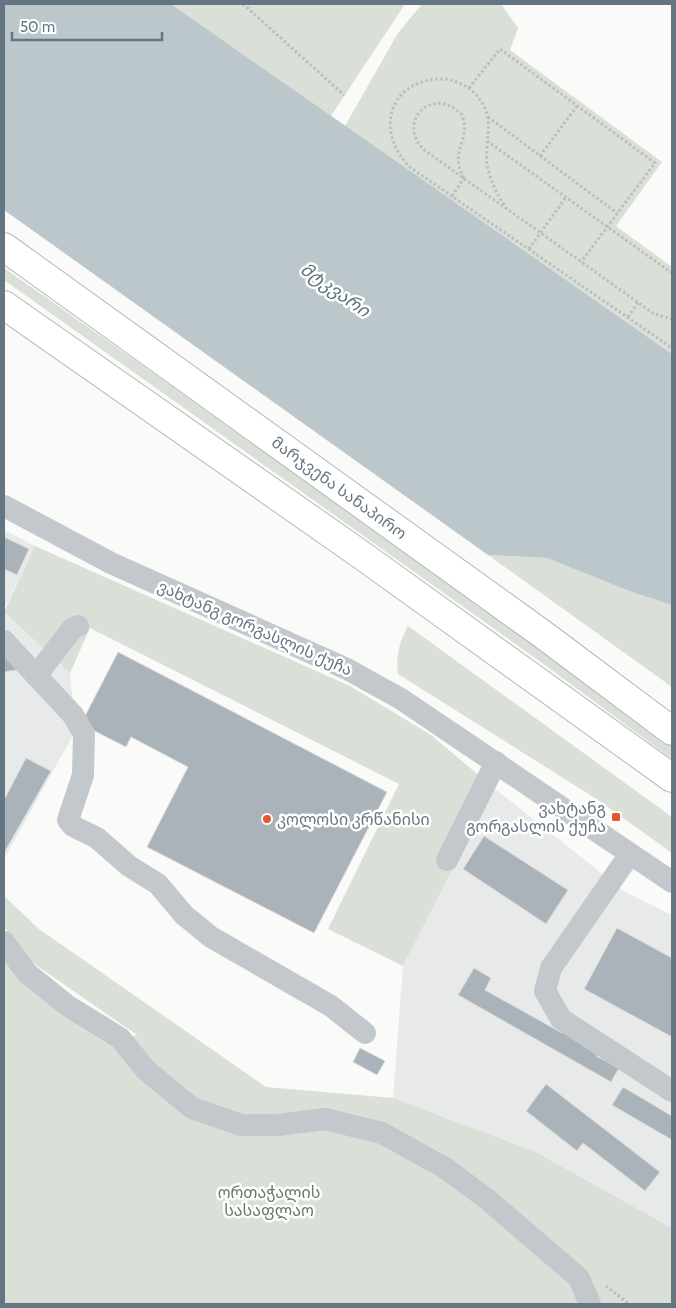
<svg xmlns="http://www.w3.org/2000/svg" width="676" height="1308" font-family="Cabin,'Noto Sans Georgian',sans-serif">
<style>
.built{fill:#e8e9e9}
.green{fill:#dadfd7}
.water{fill:#bbc7cb}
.building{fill:#aab3b9;stroke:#dcdcda}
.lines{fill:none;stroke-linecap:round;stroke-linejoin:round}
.highway-casing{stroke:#b4b9bd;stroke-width:30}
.path{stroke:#bbbfc2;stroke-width:3;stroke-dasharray:2.5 2.5;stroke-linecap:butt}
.minor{stroke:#c3c8cc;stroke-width:22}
.highway{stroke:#fff;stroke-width:28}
.poi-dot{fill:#e4572e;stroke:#fff;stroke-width:2}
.labels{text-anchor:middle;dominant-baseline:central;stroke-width:5;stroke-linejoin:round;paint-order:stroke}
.street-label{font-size:16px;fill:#657683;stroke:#fff}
.poi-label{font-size:16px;fill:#657683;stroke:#fff;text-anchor:end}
.park-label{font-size:16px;fill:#687a64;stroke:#fff}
.water-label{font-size:18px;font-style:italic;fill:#60757c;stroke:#fff}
</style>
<rect width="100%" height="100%" fill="#fafaf8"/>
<path class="built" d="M 4,530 L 35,546 L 4,610 Z
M 4,612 L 70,673 L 76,730 L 4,859 Z
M 494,788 L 625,892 L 672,915 L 672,1228 L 534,1151 L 393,1098 L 403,966 Z"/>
<path class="green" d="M 171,4 L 405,4 L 331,116 Z
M 422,4 L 501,4 L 518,28 L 510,50 L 662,162 L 616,226 L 672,267 L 672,354 L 345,126 L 398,33 Z
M 4,268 L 546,649 L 672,744 L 672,759 L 538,660 L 4,280 Z
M 35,546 L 350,686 L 431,735 L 494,788 L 403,966 L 328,929 L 399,784 L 90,628 L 70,673 L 4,612 Z
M 488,555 L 547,558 L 629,591 L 672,605 L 672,687 Z
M 408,626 L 672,817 L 672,853 L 598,800 L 398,674 C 396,655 399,643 408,626 Z
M 4,896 L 39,929 L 266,1087 L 393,1098 L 534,1151 L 672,1228 L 672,1304 L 4,1304 L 4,955 L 115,1041 L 137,1035 L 33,963 L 4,927 Z"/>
<path class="water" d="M 4,4 L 171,4 L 672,354 L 672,605 L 629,591 L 547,558 L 488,555 L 4,210 Z"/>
<path class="building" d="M 4,537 L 29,549 L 17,575 L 4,569 Z
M 4,646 L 22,669 L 4,672 Z
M 118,652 L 387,792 L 314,933 L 147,847 L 188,767 L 131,737 L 126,747 L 81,724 Z
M 26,758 L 51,771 L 4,853 L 4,800 Z
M 484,836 L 568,890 L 546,924 L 463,869 Z
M 617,928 L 672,958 L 672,1037 L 584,989 Z
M 474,968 L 491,978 L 485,990 L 562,1033 L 566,1027 L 601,1047 L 596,1056 L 619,1068 L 611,1082 L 458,995 Z
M 360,1048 L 385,1061 L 377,1075 L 353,1062 Z
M 546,1084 L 660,1172 L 645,1191 L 583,1143 L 577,1151 L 526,1111 Z
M 623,1087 L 672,1116 L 672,1140 L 612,1105 Z"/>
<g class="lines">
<defs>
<path id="highway" d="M 4,247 L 541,633 L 672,731
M 4,305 L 360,554 L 672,778"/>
</defs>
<use href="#highway" class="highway-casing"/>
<path class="path" d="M 243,4 L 344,95
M 469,88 L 500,49 L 655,163 L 581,262
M 488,117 L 617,213
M 487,141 L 672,273
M 540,156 L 577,106
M 464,178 C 448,149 472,142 462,115 C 434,84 395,121 424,150 C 501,205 578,259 654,314 L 672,319
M 452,196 L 464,178
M 507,209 C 497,195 490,181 487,164 C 485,148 490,134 488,118 C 483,92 456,74 430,80 C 383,89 379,138 411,168 L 672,348
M 529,249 L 566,197
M 628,317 L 638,302
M 606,1286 L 629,1304"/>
<path class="minor" d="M 4,506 L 111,563 L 347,669 L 401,699 L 672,882
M 4,641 L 73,715 L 84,734 L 83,775 L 68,820 L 73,826 L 97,838 L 129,866 L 158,884 L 184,915 L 211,937 L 331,1006 L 365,1033
M 36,676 L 72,629 L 78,626
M 630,854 L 551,968 L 545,991 L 561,1019 L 672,1091
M 447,860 L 496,762
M 4,942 L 27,973 L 68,1006 L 120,1038 L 146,1070 L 192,1108 L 241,1125 L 277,1125 L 325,1119 L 382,1133 L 445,1168 L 487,1199 L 579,1278 L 590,1304"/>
<use href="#highway" class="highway"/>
</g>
<g class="poi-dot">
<rect x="611" y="812" width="10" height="10" rx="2.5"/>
<circle cx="267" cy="819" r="5"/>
</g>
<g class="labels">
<g class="street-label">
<text transform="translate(339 488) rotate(36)">მარჯვენა სანაპირო</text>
<text transform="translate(255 628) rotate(24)">ვახტანგ გორგასლის ქუჩა</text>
</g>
<g class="poi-label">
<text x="606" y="808">ვახტანგ<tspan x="606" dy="18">გორგასლის ქუჩა</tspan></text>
<text x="277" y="819" text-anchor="start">კოლოსი კრწანისი</text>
</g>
<g class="park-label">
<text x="269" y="1192">ორთაჭალის<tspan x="269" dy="18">სასაფლაო</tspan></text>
</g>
<g class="water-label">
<text transform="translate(335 290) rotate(35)">მტკვარი</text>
</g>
</g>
<rect width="676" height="1308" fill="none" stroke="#657683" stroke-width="10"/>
<path d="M12 32v8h150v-8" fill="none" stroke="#657683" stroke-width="2.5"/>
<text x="20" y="32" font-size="15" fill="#657683" stroke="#ffffff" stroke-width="4" paint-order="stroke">50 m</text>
</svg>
